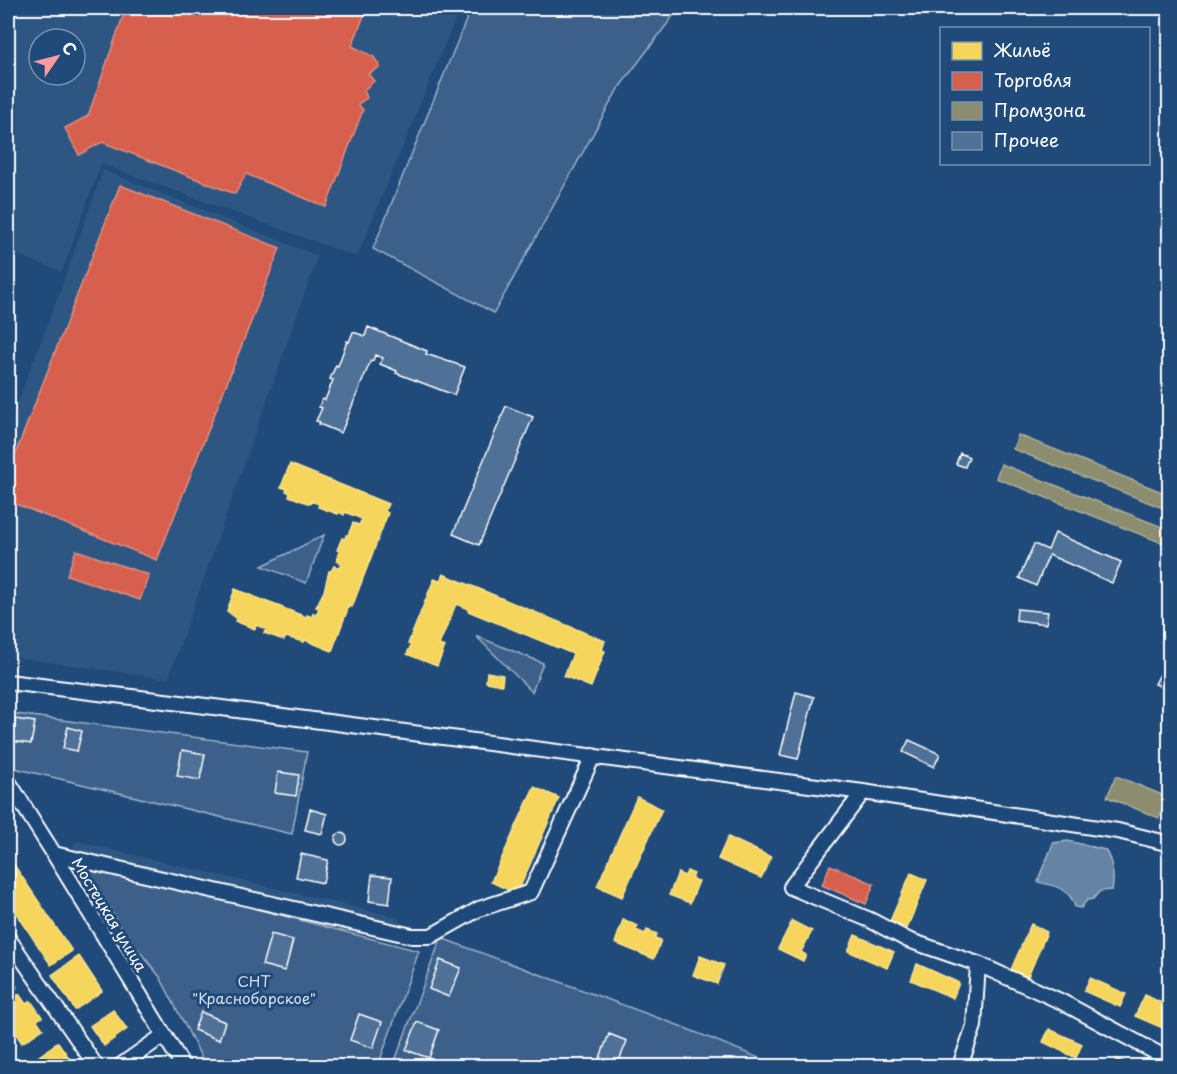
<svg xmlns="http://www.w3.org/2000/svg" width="1177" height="1074" font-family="'Playpen Sans',sans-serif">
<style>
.built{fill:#2e5683;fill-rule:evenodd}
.green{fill:#3c618b;stroke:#9eb0c5;stroke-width:1.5}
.water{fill:#6583a4;stroke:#a3b5c8;stroke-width:1.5}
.homes{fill:#f6d55c;stroke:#f9e28d;stroke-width:1.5}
.shops{fill:#d6604d;stroke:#e29082;stroke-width:1.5}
.industry{fill:#8c8c6e;stroke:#aeae9a;stroke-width:1.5}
.building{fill:#507197;stroke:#fff;stroke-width:1.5}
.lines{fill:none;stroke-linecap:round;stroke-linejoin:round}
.minor-casing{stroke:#fff;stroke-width:18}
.minor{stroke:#1f4a7a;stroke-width:14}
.labels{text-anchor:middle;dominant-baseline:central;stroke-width:6;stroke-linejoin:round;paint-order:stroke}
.street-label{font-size:15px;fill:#fff;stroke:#1f4a7a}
.park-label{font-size:15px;fill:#d8dfe8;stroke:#1f4a7a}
</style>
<rect width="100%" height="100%" fill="#1f4a7a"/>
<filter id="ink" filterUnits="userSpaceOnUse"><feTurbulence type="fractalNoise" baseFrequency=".0167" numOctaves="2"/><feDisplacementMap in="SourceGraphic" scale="12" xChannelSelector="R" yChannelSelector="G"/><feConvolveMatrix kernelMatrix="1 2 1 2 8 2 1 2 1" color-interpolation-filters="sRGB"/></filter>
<g filter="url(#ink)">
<path class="built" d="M 8,8 L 460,8 L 357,257 L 101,164 L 62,272 L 8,251 ZM 39,39 L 75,39 L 75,75 L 39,75 Z
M 103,170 L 318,256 L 168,679 L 8,656 L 8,427 L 61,289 Z
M 75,841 L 400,918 L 398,929 L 72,852 Z"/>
<path class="green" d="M 471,8 L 617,8 L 629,13 L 674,15 L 618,89 L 494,313 L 373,249 Z
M 324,535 L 306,583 L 262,566 Z
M 476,636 L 543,663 L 532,692 Z
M 8,713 L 307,752 L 292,834 L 14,768 L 8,759 Z
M 91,866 L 419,951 L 378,1066 L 206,1066 L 160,977 L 120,927 L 88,871 Z
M 441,938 L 680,1026 L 779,1066 L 393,1066 Z"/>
<path class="water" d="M 1068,841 L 1105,850 C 1112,860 1115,877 1112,890 L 1100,891 L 1093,899 L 1087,900 L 1081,908 L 1075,907 C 1070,888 1055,886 1038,882 C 1041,868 1049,857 1053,843 Z"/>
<path class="homes" d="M 290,464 L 388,504 L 385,511 L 388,513 L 352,607 L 349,606 L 332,651 L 305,640 L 304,642 L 286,637 L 284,640 L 264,633 L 266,629 L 256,625 L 255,629 L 235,621 L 236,618 L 227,611 L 235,589 L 306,617 L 307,615 L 312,617 L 313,613 L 316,615 L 319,608 L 316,607 L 324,591 L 329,571 L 331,571 L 334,566 L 340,568 L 342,563 L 337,561 L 339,551 L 337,550 L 342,538 L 345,539 L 346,535 L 348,535 L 353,523 L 359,525 L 362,519 L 345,512 L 344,515 L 339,512 L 338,514 L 318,507 L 319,504 L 311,501 L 310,504 L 289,496 L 290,493 L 286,491 L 287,489 L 281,487 Z
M 443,574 L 605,641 L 602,650 L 605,651 L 591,687 L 564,676 L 573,654 L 468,611 L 468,609 L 456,604 L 439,645 L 445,647 L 437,666 L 407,654 L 411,645 L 408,644 L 434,579 L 440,581 Z
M 487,672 L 503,675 L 502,685 L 486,682 Z
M 534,787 L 559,798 L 517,894 L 491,882 Z
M 637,797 L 662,809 L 622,897 L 597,886 Z
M 728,837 L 771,857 L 761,878 L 718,859 Z
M 8,856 L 72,951 L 51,965 L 8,901 Z
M 687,871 L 694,874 L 692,879 L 699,881 L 690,903 L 669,895 L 678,873 L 685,876 Z
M 911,873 L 927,880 L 907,928 L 890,921 Z
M 623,920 L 638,926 L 636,930 L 645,934 L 647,930 L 657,934 L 655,938 L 661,940 L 654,959 L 615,943 Z
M 792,921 L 812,931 L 801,952 L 806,955 L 803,961 L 778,949 Z
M 1031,924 L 1047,932 L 1027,979 L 1010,972 Z
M 855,935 L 894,952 L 887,968 L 848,951 Z
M 79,956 L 102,991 L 75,1010 L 52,975 Z
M 700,956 L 724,965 L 717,984 L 693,975 Z
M 917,964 L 959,983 L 953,998 L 911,980 Z
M 8,974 L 17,987 L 8,994 Z
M 1090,978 L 1126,994 L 1120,1007 L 1084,991 Z
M 19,994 L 26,1004 L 31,1001 L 42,1017 L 37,1020 L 43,1029 L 22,1043 L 8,1022 L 8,1002 Z
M 1145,995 L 1170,1007 L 1170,1031 L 1135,1016 Z
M 113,1010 L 127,1029 L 104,1046 L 90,1026 Z
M 1049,1029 L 1082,1044 L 1076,1058 L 1043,1042 Z
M 58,1042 L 72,1062 L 66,1066 L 41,1066 L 35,1059 Z
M 1117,1059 L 1134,1066 L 1114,1066 Z"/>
<path class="shops" d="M 126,8 L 367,8 L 352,46 L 374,57 L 380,67 L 368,74 L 374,81 L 364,90 L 367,98 L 358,104 L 363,110 L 326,207 L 246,174 L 235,194 L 102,142 L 79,155 L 65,128 L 88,116 Z
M 120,185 L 280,248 L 157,560 L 8,501 L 8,473 Z
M 76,550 L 149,575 L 140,600 L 67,575 Z
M 830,865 L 874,884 L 866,904 L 822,885 Z"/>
<path class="industry" d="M 1018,435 L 1170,495 L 1170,511 L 1013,449 Z
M 1001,464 L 1170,530 L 1170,546 L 996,478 Z
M 1116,776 L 1167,797 L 1159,818 L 1107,797 Z"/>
<path class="building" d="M 368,327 L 427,351 L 426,354 L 465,367 L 454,395 L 396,373 L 397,371 L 380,364 L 383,358 L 375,355 L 373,361 L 371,360 L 341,433 L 319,424 L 320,422 L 316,421 L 322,408 L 319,407 L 322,399 L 325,400 L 333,380 L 330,379 L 336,365 L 338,366 L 347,341 L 349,342 L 353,332 L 365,336 Z
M 506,406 L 533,417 L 479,545 L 453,534 Z
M 960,453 L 969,457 L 965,467 L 956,464 Z
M 1055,533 L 1121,562 L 1112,583 L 1049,555 L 1036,586 L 1019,578 L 1034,544 L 1048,550 Z
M 1017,609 L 1048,612 L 1046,624 L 1016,620 Z
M 1169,657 L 1170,658 L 1170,691 L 1155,684 Z
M 796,692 L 814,697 L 798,759 L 780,755 Z
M 15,719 L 35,722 L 31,744 L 12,741 Z
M 68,727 L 82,731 L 77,751 L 63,748 Z
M 909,740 L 940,754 L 934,767 L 903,752 Z
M 182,750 L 205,754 L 200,780 L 177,776 Z
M 278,772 L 299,775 L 296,796 L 275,793 Z
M 310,809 L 327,814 L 322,834 L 305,830 Z
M335 839a6 6 0 1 1 12 0a6 6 0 1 1-12 0Z
M 301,854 L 328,860 L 323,883 L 296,877 Z
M 372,875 L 392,877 L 389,904 L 369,901 Z
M 271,934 L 293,940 L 285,971 L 262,965 Z
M 440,960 L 461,968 L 449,997 L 429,989 Z
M 201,1012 L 225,1022 L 219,1040 L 194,1030 Z
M 359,1014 L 382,1022 L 373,1048 L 350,1040 Z
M 417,1022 L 439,1030 L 429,1058 L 406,1050 Z
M 609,1034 L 627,1041 L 617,1066 L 607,1066 L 598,1063 Z"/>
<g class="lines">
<defs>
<path id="minor" d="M 8,682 L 214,707 L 863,792 L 1118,831 L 1170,844
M 8,781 L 54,854 L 183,1066
M 863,792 L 791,887 L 870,920 L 908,940 L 978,964 L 1060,1001 L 1170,1060
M 54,854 L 412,936 L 431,936 L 479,909 L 531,892 L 593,756
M 8,938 L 96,1066
M 120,1066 L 164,1035
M 960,1066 L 974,1026 L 978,964"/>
</defs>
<use href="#minor" class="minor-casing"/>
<use href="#minor" class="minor"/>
</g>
</g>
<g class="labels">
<g class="street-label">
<text transform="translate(110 914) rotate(59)">Мостецкая улица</text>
</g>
<g class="park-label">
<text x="254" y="980">СНТ<tspan x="254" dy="17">"Красноборское"</tspan></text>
</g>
</g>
<rect width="1177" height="1074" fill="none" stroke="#1f4a7a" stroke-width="30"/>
<rect x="15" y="15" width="1147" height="1044" fill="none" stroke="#fff" stroke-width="2" filter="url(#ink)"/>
<rect x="940" y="27" width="210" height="138" fill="#1f4a7a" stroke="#7992af" stroke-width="1.5"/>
<rect x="952" y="42" width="30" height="18" fill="#f6d55c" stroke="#7992af" stroke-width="1.5"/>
<text x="994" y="57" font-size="18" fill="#ffffff">Жильё</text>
<rect x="952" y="72" width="30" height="18" fill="#d6604d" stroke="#7992af" stroke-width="1.5"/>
<text x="994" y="87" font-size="18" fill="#ffffff">Торговля</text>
<rect x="952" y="102" width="30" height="18" fill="#8c8c6e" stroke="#7992af" stroke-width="1.5"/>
<text x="994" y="117" font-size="18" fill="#ffffff">Промзона</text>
<rect x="952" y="132" width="30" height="18" fill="#507197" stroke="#7992af" stroke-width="1.5"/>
<text x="994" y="147" font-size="18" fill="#ffffff">Прочее</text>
<g transform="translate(57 57) rotate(55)"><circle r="28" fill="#1f4a7a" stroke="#7992af" stroke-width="1.5"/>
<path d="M0-4.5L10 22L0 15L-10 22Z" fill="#ff9aa2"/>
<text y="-9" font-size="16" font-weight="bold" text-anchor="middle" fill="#ffffff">С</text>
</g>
</svg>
